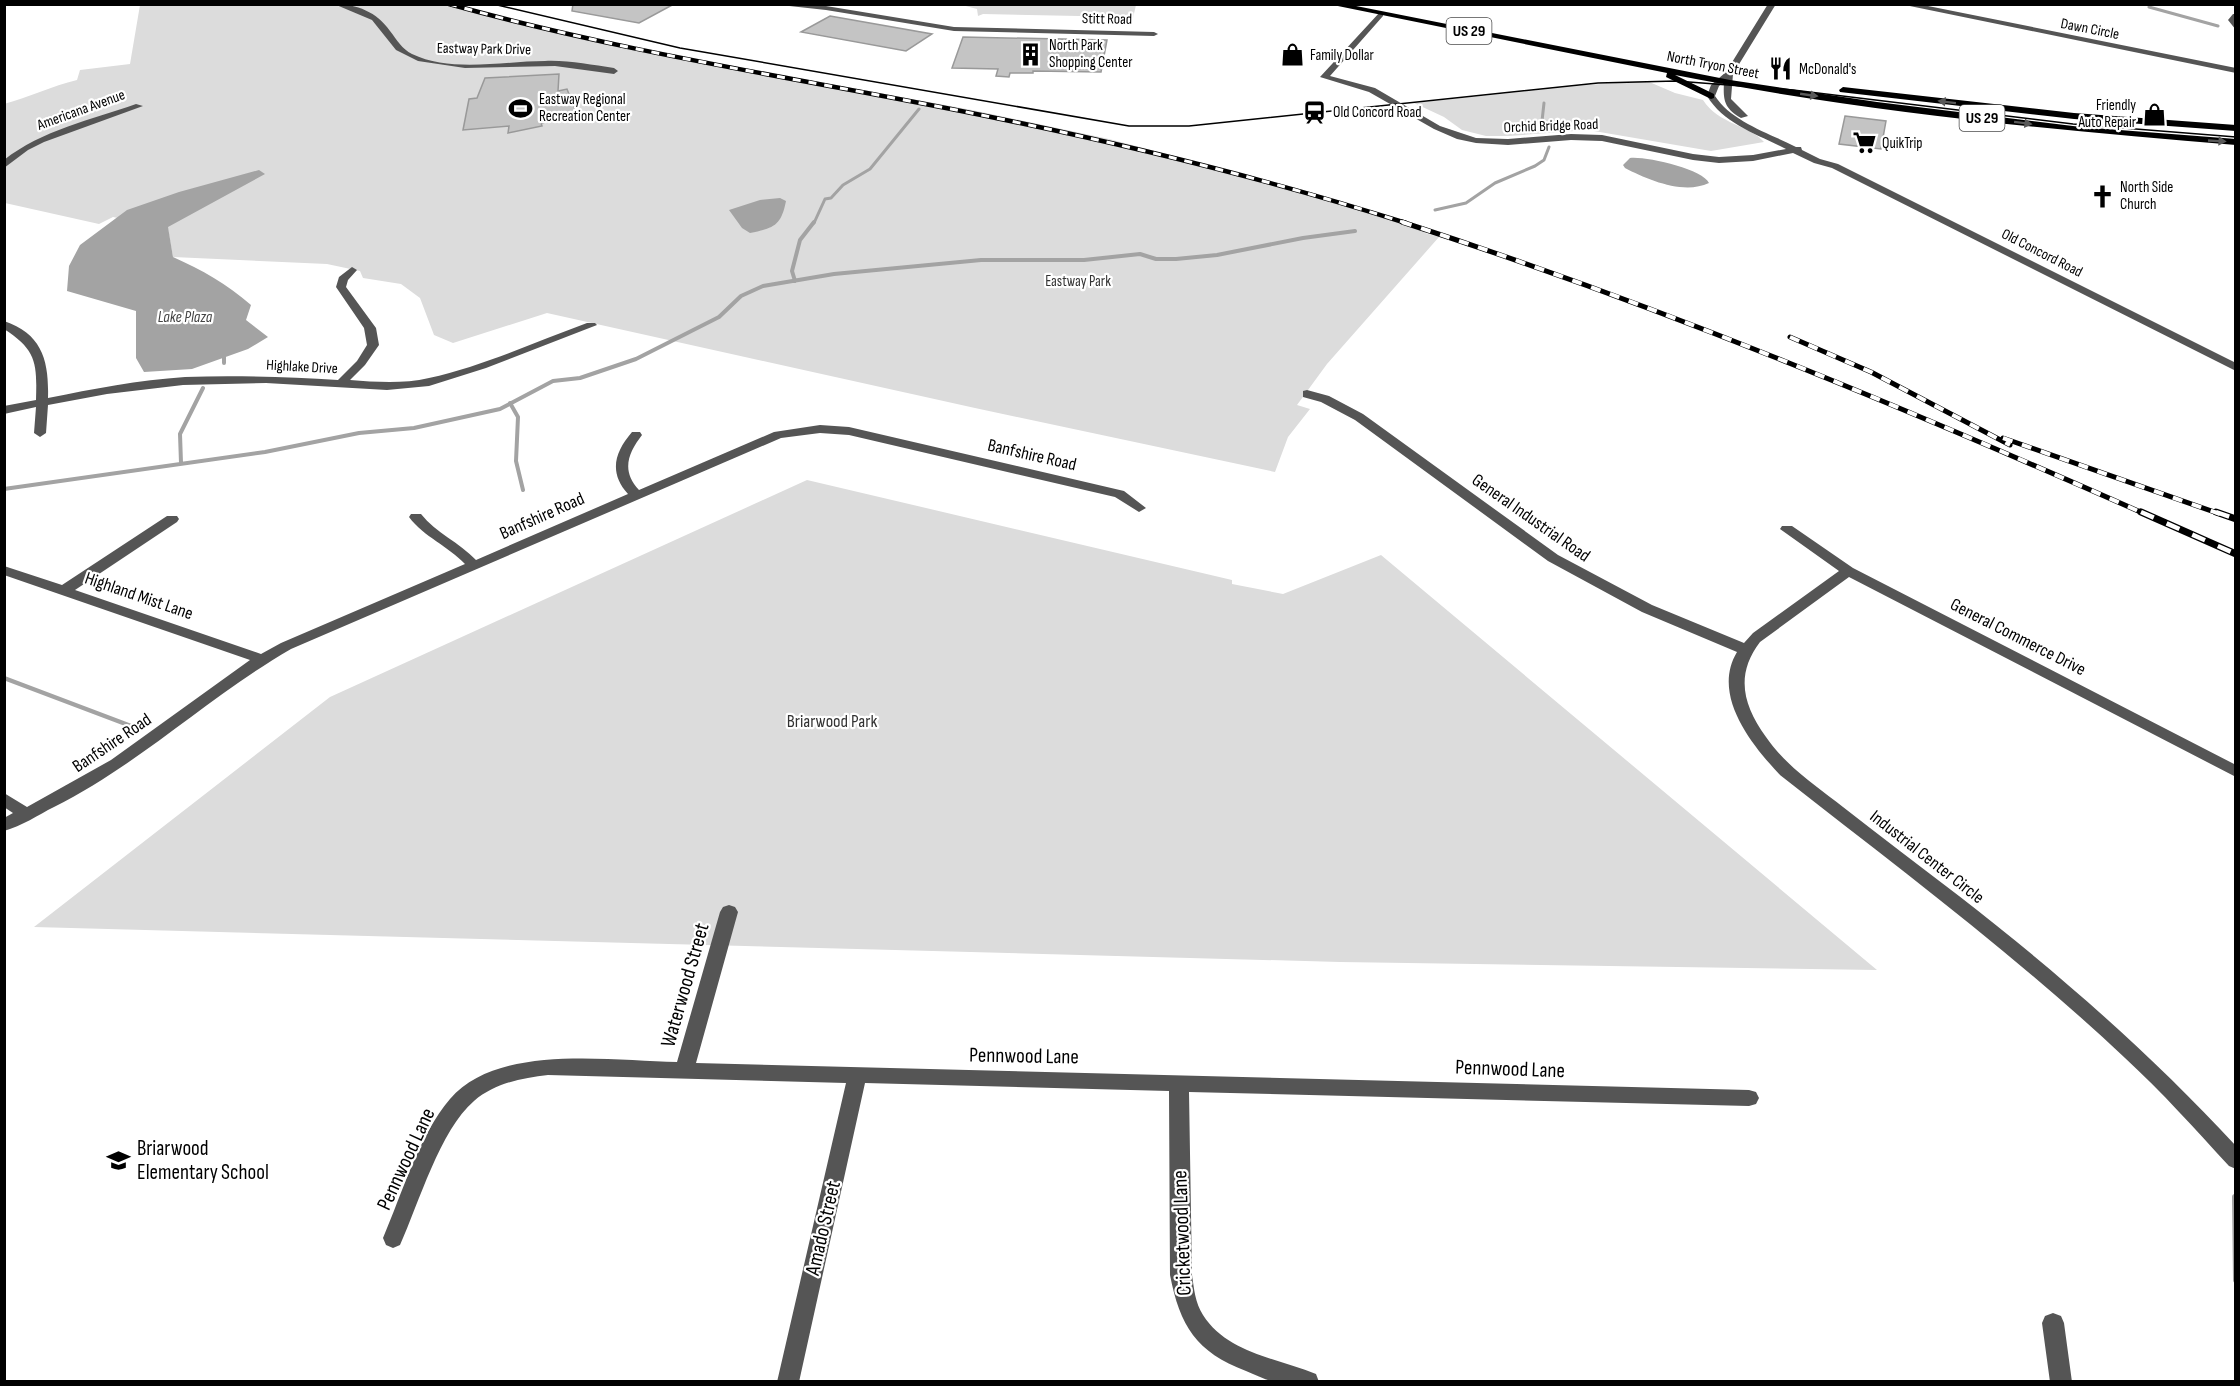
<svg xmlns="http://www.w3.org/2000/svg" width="2240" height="1386" font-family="'Sofia Sans Condensed',sans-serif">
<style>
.green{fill:#dcdcdc}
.water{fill:#a3a3a3}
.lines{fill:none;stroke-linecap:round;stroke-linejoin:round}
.stream-far3{stroke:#a3a3a3;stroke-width:3}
.stream-far2{stroke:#a3a3a3;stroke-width:4}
.stream-far1{stroke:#a3a3a3;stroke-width:4.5}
.stream{stroke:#a3a3a3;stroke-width:6}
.building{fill:#c4c4c4;stroke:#999;stroke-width:1.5}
.minor{fill:#555;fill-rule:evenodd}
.major{fill:#000;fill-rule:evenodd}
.tram{stroke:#000;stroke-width:1.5}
.rail-far2-casing{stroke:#000;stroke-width:4.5}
.rail-far1-casing{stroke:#000;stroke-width:5}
.rail-casing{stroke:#000;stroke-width:7}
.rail-far2{stroke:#fff;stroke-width:3;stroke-dasharray:8;stroke-linecap:butt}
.rail-far1{stroke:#fff;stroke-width:4;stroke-dasharray:10;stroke-linecap:butt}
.rail{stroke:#fff;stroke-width:4.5;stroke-dasharray:14;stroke-linecap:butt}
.oneway{fill:#595959}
.labels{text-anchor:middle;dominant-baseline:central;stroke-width:4.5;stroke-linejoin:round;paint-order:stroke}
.far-street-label{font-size:15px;fill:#000;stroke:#fff}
.far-poi-label{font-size:15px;fill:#000;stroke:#fff;text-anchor:start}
.far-park-label{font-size:15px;fill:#333;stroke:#fff}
.shield{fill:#fff;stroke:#4c4c4c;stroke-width:1.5}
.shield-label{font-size:16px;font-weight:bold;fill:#000}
.far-water-label{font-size:16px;font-style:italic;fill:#444;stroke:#fff}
.street-label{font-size:18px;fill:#000;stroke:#fff}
.park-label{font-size:18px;fill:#333;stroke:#fff}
.near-street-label{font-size:21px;fill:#000;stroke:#fff}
.near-poi-label{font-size:21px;fill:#000;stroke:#fff;text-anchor:start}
</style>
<rect width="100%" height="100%" fill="#fff"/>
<path class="green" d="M 140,5 L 455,5 L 532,25 L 667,54 L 972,110 L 1109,139 L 1293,187 L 1428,228 L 1425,233 L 1439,237 L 1327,364 L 1297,405 L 1310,409 L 1288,437 L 1275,472 L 975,408 L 547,313 L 453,343 L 434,335 L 420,298 L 401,284 L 363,278 L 360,271 L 327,264 L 173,257 L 168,229 L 113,217 L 99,224 L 5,203 L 4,104 C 29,97 52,86 77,80 L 80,70 L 130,64 Z
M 962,5 L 962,4 L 1136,5 L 1133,18 L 1130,19 L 1129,17 L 983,14 L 978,16 L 977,9 Z
M 1647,81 L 1675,93 L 1703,100 C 1718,124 1751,126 1764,142 L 1711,151 L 1588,130 L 1509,136 L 1486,136 L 1462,130 L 1444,117 L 1414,103 L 1586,85 Z
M 807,480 L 1232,580 L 1232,584 L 1283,594 L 1381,555 L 1877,970 L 1340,962 L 34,927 L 330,697 Z"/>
<path class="water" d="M 1630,158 C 1645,156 1703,169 1709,183 C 1684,195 1648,180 1625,168 L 1623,165 Z
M 259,170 L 265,174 L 168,227 L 173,257 C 202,270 227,284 251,305 L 246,320 L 268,337 L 248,349 L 192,369 L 144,372 L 136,358 L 136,311 L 67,291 L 69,266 L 80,245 L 127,210 L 179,192 Z
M 780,198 L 786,201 C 781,226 774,228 750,233 L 742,228 L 729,210 L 760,200 Z"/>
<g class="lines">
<path class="stream-far3" d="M 2149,7 L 2218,26
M 1541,130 L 1544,103
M 1435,210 L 1466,203 L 1495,183 L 1535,166 L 1544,160 L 1549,147
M 814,223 L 825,199 L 831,198 L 843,185 L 870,169 L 919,109"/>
<path class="stream-far2" d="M 795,281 L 792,271 L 800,240 L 814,222
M 224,356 L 224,363
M 510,403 L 518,417 L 516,461 L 523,490
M 181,463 L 180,434 L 203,388
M 4,489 L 265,452 L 359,433 L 414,428 L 500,409 L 553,381 L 580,378 L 636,359 L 719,317 L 741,296 L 763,286 L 834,274 L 981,260 L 1084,260 L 1140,254 L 1156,259 L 1176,259 L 1217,255 L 1303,238 L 1355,231"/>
<path class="stream-far1" d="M 4,678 L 131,726"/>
<path class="stream" d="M 2235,1197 L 2236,1280"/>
</g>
<path class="building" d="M 573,4 L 674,4 L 639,23 L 572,11 Z
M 830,16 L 932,34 L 906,51 L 801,32 Z
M 963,37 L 1107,40 L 1101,72 L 1033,71 L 1033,73 L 1010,73 L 1009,77 L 996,76 L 998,69 L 952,68 Z
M 559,74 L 558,91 L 567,89 L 578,117 L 541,123 L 542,126 L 508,133 L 509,126 L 463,130 L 469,99 L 477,98 L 485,78 Z
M 1845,116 L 1886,121 L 1881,149 L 1839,144 Z"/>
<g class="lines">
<path class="minor" d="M 334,4 C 357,4 377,12 390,31 C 397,40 402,49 412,54 C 451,73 504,61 545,61 C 568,60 591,65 614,68 L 618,71 L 614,74 L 555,66 L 465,68 L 418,61 L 396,50 L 372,20 Z
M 771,4 L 826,6 L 954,27 L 1154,32 L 1158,34 L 1154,36 L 954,31 L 826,10 Z
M 1768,4 L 1776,4 L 1733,74 L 1731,99 L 1748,116 L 1741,118 C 1724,108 1723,100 1724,82 L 1719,86 L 1715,96 C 1732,122 1769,133 1796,147 L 1801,147 L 1802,150 L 1820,159 L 1838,164 L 2236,363 L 2236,371 L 1832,168 L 1814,163 L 1793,153 L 1753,161 L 1719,163 L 1693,160 L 1602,141 L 1571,140 L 1508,145 L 1476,143 L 1457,139 L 1434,129 L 1369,92 L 1320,77 L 1380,12 L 1383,12 L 1383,16 L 1330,76 L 1375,88 L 1440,126 L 1476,138 L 1508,139 L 1571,134 L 1602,135 L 1693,154 L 1719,157 L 1753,155 L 1786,149 C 1757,134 1724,124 1707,96 L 1711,85 L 1726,72 Z
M 1900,4 L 1918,4 L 2236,68 L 2236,73 Z
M 2233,14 L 2236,14 L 2236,30 L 2228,20 Z
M 136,104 L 143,106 L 44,142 L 28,150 L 4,168 L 4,160 C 42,130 91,120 136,104 Z
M 352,267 L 357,270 L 348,280 L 346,287 L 376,328 L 379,345 L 365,365 L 350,380 C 376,382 403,384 429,378 C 483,366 535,342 587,323 L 595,323 L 597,325 L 486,368 L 429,386 L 387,390 L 266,383 L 183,385 L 107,394 L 48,405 L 46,433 L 40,437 L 34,433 L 36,407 L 4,414 L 4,406 L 36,400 C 37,364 37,350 4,329 L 4,321 C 43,334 49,362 48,398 C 93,389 139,380 185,377 C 236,375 287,377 338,380 L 357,361 L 367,345 L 364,328 L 336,287 L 339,277 Z
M 1307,390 L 1329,396 L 1363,414 L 1558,555 L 1652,605 L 1744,643 L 1753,633 L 1839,571 L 1780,529 L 1782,526 L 1792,526 L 1853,568 L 2236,765 L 2236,777 L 1849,577 L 1760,642 C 1735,675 1743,705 1766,737 C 1786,766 1816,786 1843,807 C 1881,837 1920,866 1959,896 C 2057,972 2151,1054 2236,1146 L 2236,1169 L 2229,1166 C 2195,1129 2162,1092 2125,1058 C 2017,956 1897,867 1780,775 C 1752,745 1711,695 1737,652 L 1642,612 L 1548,561 L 1355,420 L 1321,402 L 1303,397 L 1303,391 Z
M 820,425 L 849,427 L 1124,491 L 1146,508 L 1139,512 L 1115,497 L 849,435 L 820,433 L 781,438 L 291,649 C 208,697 140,764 54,807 C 38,815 22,826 4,831 L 4,818 L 13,813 L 4,807 L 4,793 L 27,807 L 111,760 L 250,660 L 4,575 L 4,566 L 62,585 L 167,516 L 177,516 L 179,519 L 177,522 L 75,590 L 261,654 L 281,643 L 465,564 C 448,546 424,537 409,517 L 411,514 L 421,514 C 436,533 459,542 476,560 L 628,494 C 609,473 614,453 632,432 L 640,432 L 642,435 C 628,453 621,471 639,490 L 774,432 Z
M 729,905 L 735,907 L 738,912 L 696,1063 L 1749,1090 L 1756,1092 L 1759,1098 L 1756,1104 L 1749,1106 L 1189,1092 L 1192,1275 C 1194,1288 1195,1303 1203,1315 C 1227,1353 1277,1358 1316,1374 L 1319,1382 C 1305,1382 1291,1382 1277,1382 C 1267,1381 1256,1375 1246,1371 C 1196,1352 1180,1326 1170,1275 L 1169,1091 L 865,1083 L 799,1382 L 777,1382 L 846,1083 L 548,1075 C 522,1078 495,1083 474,1101 C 440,1130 419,1203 400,1245 L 393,1248 L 386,1245 L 383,1238 C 402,1194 419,1135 450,1099 C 498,1043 611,1061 677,1062 L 720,912 L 723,907 Z
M 2053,1313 L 2061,1316 L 2064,1323 L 2072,1382 L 2050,1382 L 2042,1323 L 2045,1316 Z"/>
<path class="major" d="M 1328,4 L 1346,4 L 1730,80 L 1877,102 L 2081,127 L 2236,139 L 2236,145 C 2048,130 1859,111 1675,75 L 1714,94 L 1714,98 L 1711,99 L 1666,77 L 1667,73 Z
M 1843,87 L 2074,113 L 2236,125 L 2236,131 L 2074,119 L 1840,92 L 1839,90 Z"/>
<path class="tram" d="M 493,4 L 680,48 L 1129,126 L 1189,126 L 1598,83 L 1676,81 L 1793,90 L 2073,124 L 2236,137"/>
<defs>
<path id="rail-far2" d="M 449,4 C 614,50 783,76 951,109 C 1104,139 1258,176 1406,223"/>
<path id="rail-far1" d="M 1402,222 C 1656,304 1901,406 2145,514
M 1790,337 L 1871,372 L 2010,445
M 2003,438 L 2220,514"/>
<path id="rail" d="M 2141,512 L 2236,554
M 2216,512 L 2236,519"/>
</defs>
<use href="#rail-far2" class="rail-far2-casing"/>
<use href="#rail-far1" class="rail-far1-casing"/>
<use href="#rail" class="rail-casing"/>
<use href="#rail-far2" class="rail-far2"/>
<use href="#rail-far1" class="rail-far1"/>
<use href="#rail" class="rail"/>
</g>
<defs><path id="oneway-solid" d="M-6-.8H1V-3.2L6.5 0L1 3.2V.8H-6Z" transform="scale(1.5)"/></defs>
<g class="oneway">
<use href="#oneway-solid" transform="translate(1809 95) rotate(8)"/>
<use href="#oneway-solid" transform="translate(1947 102) rotate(-173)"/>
<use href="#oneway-solid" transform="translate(2023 123) rotate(7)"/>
<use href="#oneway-solid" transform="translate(2217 141) rotate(3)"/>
</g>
<defs>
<symbol id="building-bare" viewBox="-9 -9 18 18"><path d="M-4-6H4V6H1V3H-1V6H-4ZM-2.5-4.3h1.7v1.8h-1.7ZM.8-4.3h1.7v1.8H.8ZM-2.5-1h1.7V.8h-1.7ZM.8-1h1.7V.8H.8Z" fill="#000" stroke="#fff" stroke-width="2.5" paint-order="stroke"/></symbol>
<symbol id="shop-bare" viewBox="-9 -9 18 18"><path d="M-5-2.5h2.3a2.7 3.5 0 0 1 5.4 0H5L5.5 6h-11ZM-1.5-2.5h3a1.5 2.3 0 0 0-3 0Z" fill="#000" stroke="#fff" stroke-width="2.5" paint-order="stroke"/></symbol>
<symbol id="restaurant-bare" viewBox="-9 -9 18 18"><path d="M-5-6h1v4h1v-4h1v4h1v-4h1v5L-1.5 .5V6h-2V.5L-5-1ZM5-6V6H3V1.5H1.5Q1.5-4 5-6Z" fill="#000" stroke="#fff" stroke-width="2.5" paint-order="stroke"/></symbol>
<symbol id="stadium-bare" viewBox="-9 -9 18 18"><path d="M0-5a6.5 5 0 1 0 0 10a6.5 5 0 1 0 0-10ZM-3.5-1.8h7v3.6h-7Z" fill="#000" stroke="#fff" stroke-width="2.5" paint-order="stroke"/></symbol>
<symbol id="station-bare" viewBox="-9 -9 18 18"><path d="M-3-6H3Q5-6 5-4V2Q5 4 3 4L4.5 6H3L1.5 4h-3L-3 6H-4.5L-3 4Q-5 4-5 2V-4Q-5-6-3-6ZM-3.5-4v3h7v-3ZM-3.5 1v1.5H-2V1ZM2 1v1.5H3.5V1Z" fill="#000" stroke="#fff" stroke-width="2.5" paint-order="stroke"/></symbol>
<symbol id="supermarket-bare" viewBox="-9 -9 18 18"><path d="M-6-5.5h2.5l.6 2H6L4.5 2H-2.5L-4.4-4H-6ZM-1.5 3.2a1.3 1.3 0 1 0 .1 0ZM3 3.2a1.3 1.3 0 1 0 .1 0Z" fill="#000" stroke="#fff" stroke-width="2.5" paint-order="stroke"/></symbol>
<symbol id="church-bare" viewBox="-9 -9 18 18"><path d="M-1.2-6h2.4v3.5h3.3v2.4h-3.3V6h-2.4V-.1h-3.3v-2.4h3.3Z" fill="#000" stroke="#fff" stroke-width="2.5" paint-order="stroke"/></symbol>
<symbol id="school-bare" viewBox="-9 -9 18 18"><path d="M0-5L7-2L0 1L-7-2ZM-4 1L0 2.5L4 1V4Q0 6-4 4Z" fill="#000" stroke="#fff" stroke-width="2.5" paint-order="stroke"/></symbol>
</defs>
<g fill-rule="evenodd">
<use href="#building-bare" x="1014" y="38" width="33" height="33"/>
<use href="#shop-bare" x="1276" y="38" width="33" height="33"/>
<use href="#restaurant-bare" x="1764" y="52" width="33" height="33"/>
<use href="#stadium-bare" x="504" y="92" width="33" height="33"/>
<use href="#station-bare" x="1298" y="96" width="33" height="33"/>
<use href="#shop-bare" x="2138" y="98" width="33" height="33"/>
<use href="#supermarket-bare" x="1848" y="126" width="33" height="33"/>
<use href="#church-bare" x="2086" y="180" width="33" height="33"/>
<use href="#school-bare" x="102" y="1144" width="33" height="33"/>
</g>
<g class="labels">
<g class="far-street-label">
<text transform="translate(1107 19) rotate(1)">Stitt Road</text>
<text transform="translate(2090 29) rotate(11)">Dawn Circle</text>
<text transform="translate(484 49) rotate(1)">Eastway Park Drive</text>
<text transform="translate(1713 65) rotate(11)">North Tryon Street</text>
<text transform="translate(81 110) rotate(-20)">Americana Avenue</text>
<text transform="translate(1551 126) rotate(-2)">Orchid Bridge Road</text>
<text transform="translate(2042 253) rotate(27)">Old Concord Road</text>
<text transform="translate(302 367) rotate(3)">Highlake Drive</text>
</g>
<g class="far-poi-label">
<text x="1049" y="45">North Park<tspan x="1049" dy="17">Shopping Center</tspan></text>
<text x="1310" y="55">Family Dollar</text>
<text x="1799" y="69">McDonald's</text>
<text x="539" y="99">Eastway Regional<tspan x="539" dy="17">Recreation Center</tspan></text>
<text x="2136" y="105" text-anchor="end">Friendly<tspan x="2136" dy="17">Auto Repair</tspan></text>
<text x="1333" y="112">Old Concord Road</text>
<text x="1882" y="143">QuikTrip</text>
<text x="2120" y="187">North Side<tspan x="2120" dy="17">Church</tspan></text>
</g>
<g class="far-park-label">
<text x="1078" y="281">Eastway Park</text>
</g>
<g class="shield">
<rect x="1446.5" y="18" width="45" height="26" rx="4.5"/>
<rect x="1959.5" y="105" width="45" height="26" rx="4.5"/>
</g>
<g class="shield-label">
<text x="1469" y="31">US 29</text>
<text x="1982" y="118">US 29</text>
</g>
<g class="far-water-label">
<text x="185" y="317">Lake Plaza</text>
</g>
<g class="street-label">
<text transform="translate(1032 455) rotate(13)">Banfshire Road</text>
<text transform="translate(542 516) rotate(-24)">Banfshire Road</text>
<text transform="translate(1531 518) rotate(35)">General Industrial Road</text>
<text transform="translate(139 596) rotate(19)">Highland Mist Lane</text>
<text transform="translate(2018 637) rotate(27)">General Commerce Drive</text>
<text transform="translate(112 743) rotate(-34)">Banfshire Road</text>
<text transform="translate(1927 857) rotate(38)">Industrial Center Circle</text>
</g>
<g class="park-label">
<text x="832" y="721">Briarwood Park</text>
</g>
<g class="near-street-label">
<text transform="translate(685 985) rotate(-74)">Waterwood Street</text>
<text transform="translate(1024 1056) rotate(1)">Pennwood Lane</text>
<text transform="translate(1510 1069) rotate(2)">Pennwood Lane</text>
<text transform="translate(406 1159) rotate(-65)">Pennwood Lane</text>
<text transform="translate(823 1228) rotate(-77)">Amado Street</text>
<text transform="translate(1182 1233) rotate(-92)">Cricketwood Lane</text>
</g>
<g class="near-poi-label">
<text x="137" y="1148">Briarwood<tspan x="137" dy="24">Elementary School</tspan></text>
</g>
</g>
<rect width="2240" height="1386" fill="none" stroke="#000000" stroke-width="12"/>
</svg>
